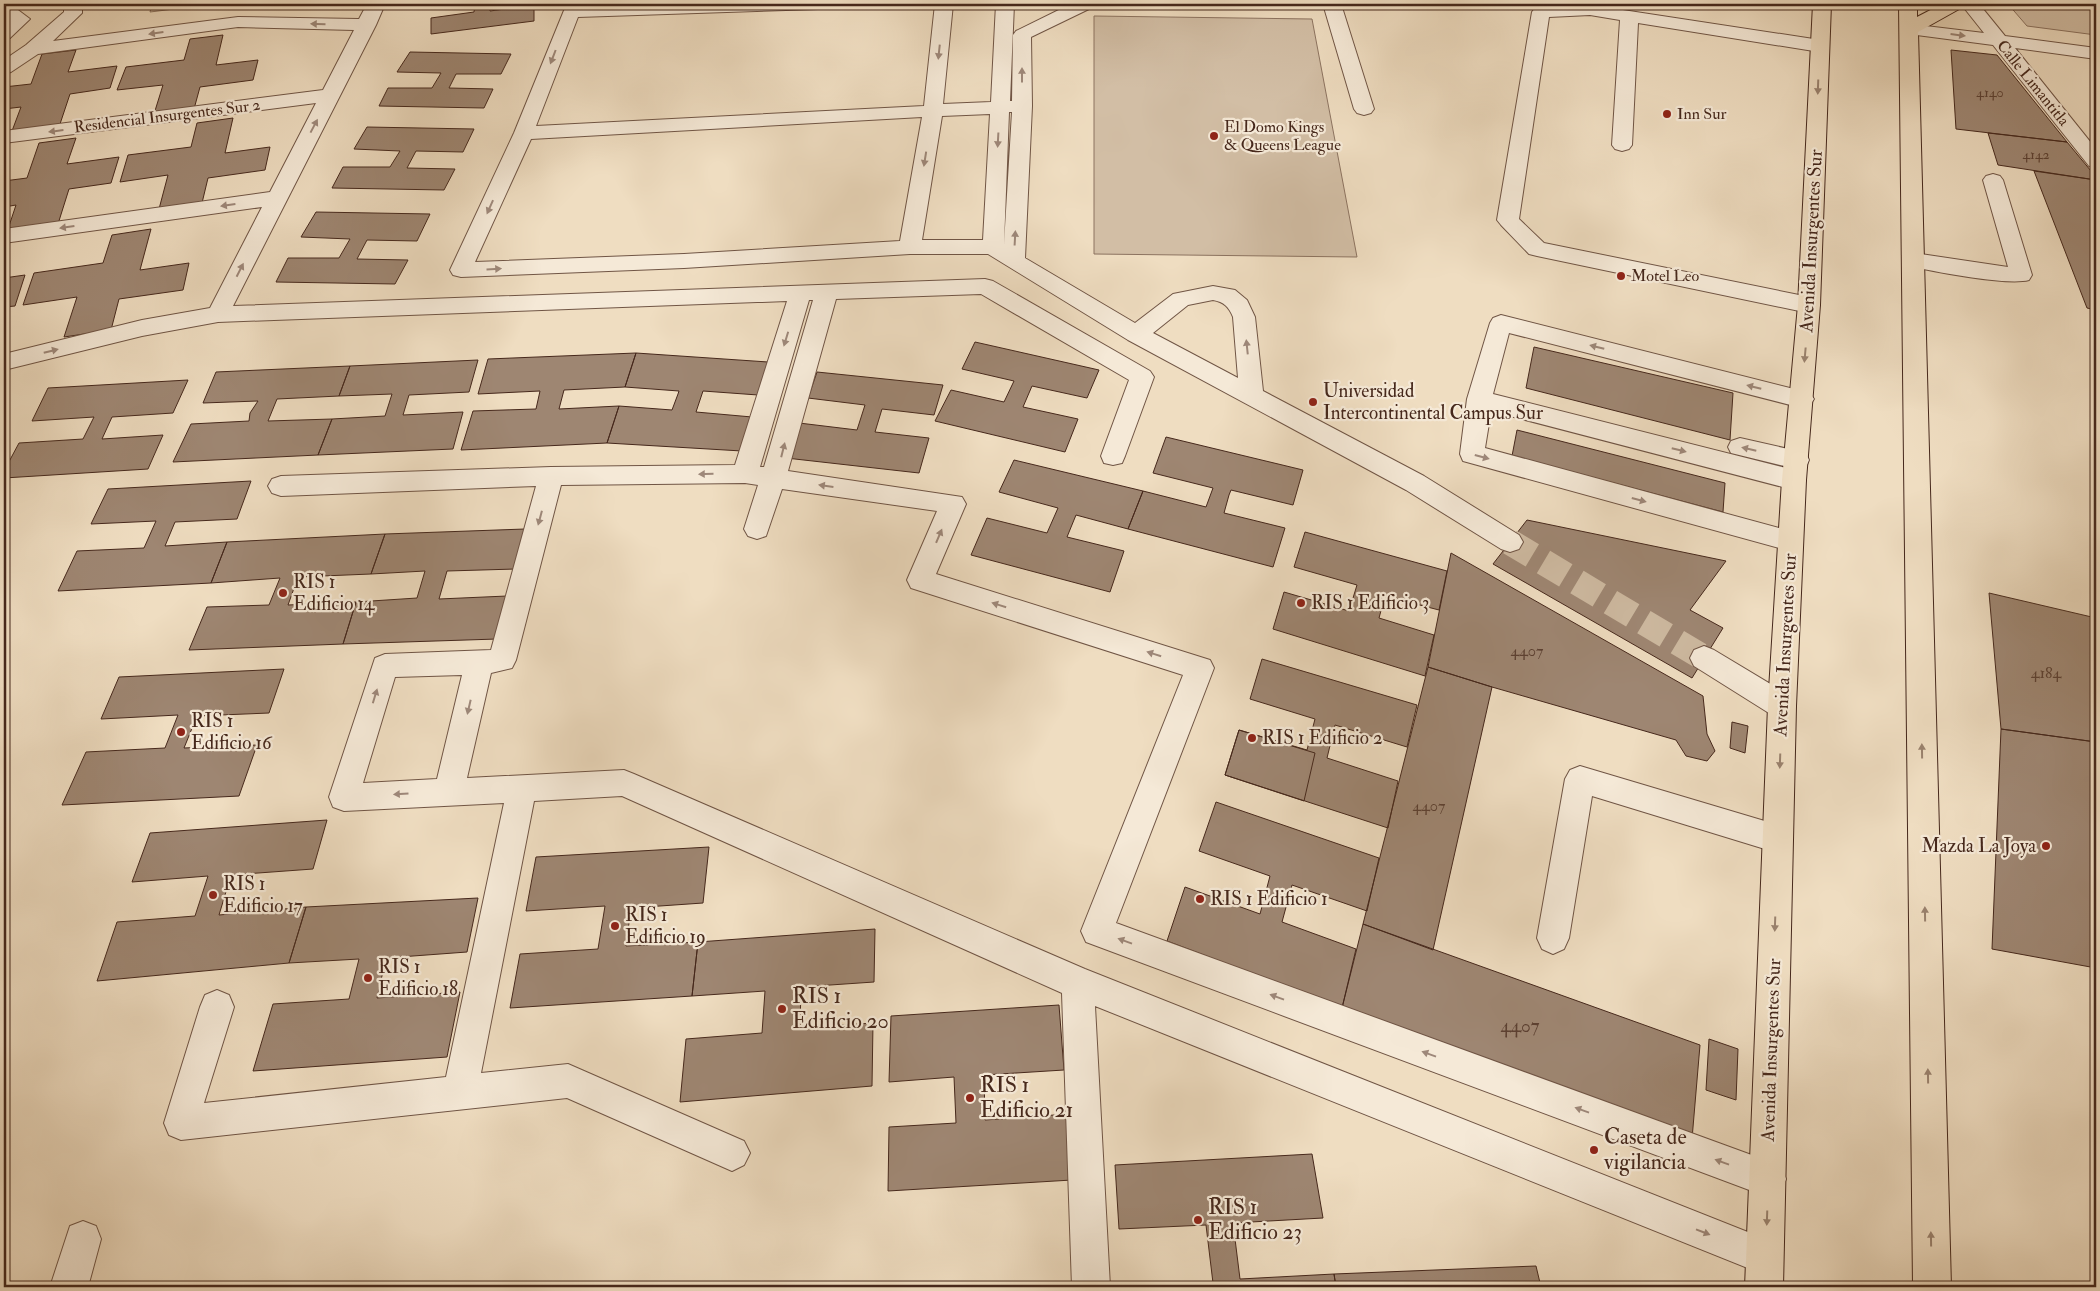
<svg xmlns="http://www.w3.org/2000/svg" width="2100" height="1291" font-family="'IM FELL Double Pica',serif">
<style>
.green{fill:#d2bea5;stroke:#8c7360}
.building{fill:#9e8672;stroke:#46281c}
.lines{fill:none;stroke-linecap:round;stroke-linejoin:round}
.minor-tunnel{stroke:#cdb9a0;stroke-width:26;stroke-dasharray:26 13;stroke-linecap:butt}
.minor-casing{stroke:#705545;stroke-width:2}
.major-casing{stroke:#46281c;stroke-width:2}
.minor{fill:#f5e9d7;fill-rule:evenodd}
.major{fill:#efddc1;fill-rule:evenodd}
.oneway{fill:#9e887a}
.oneway2{fill:#9a826e}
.poi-dot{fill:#8f2418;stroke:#f5e9d7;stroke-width:2}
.labels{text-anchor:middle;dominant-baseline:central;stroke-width:4.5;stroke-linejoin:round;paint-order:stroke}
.far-number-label{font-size:14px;fill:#5c4032}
.far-street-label{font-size:16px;fill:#46281c;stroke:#f5e9d7}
.far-poi-label{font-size:16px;fill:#46281c;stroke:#f5e9d7;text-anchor:start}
.number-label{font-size:16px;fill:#5c4032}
.street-label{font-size:19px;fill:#46281c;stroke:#f5e9d7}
.poi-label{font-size:19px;fill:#46281c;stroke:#f5e9d7;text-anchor:start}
.near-number-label{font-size:19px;fill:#5c4032}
.near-poi-label{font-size:22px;fill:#46281c;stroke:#f5e9d7;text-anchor:start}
</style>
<rect width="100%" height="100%" fill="#efddc1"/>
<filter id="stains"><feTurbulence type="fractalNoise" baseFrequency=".004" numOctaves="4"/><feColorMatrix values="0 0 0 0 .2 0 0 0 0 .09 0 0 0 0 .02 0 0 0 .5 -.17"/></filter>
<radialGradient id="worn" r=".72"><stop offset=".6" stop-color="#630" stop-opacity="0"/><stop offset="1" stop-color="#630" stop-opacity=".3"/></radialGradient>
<path class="green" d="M 152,4 L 214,4 L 150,12 Z
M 279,4 L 345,4 L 342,9 L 279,7 Z
M 2008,4 L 2096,4 L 2096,35 L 2027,26 Z
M 1094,16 L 1312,19 L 1357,257 L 1094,254 Z"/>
<path class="building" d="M 475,4 L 490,4 L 490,11 L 534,5 L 534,21 L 431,34 L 431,18 L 474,12 Z
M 223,35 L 216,65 L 258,60 L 253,80 L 200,87 L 194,109 L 154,114 L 163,85 L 117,90 L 126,67 L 184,60 L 190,39 Z
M 76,50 L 68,72 L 117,66 L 110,88 L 70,94 L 60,124 L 12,131 L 21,107 L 4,109 L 4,87 L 31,84 L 42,54 Z
M 1951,50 L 1997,55 L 2067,142 L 1956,129 Z
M 410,52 L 511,54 L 501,74 L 456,74 L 449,88 L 493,89 L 484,108 L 379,106 L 388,88 L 432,88 L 441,73 L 397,72 Z
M 233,118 L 225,153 L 270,147 L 265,170 L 208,178 L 202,203 L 159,209 L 168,175 L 120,182 L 128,155 L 191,147 L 197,123 Z
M 367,127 L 474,129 L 463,152 L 416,151 L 407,168 L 455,169 L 444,190 L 332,188 L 343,167 L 390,167 L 400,151 L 354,149 Z
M 1988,133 L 2067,142 L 2096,177 L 2096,180 L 1998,165 Z
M 76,138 L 67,164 L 119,157 L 111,183 L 69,189 L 58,224 L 7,232 L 16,205 L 4,207 L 4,181 L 27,178 L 39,143 Z
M 2034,171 L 2096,180 L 2096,310 L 2087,308 Z
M 316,212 L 430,214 L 417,241 L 367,240 L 357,259 L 408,260 L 395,284 L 276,282 L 288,258 L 339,258 L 350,239 L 301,237 Z
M 151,229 L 140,270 L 189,263 L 183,290 L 119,299 L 111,330 L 64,337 L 77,297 L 23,305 L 34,273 L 103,263 L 112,235 Z
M 25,275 L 15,306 L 4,307 L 4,278 Z
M 975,342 L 1099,370 L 1087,398 L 1032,386 L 1023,407 L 1078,419 L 1065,452 L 935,421 L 951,390 L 1004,402 L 1014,381 L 962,369 Z
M 1534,347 L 1733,393 L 1730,440 L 1526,388 Z
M 636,353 L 768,362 L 758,395 L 703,391 L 696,412 L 752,417 L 742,451 L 607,443 L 619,406 L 672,410 L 678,394 L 679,391 L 625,387 Z
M 636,353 L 625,387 L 564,390 L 559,409 L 619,406 L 607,443 L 461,450 L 473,411 L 536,409 L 540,391 L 478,394 L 488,359 Z
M 478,360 L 469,392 L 409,395 L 403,415 L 463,412 L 453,449 L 318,455 L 332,419 L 385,416 L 392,394 L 339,396 L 350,366 Z
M 350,366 L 339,396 L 277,399 L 268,421 L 332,419 L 318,455 L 173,462 L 191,424 L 249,421 L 250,413 L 258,401 L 203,403 L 216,372 Z
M 817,372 L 943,385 L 934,415 L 882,409 L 875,432 L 929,438 L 919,473 L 786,458 L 799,423 L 857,430 L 865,405 L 808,398 Z
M 188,380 L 173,413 L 112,417 L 102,439 L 163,435 L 148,469 L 4,478 L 4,471 L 19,443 L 83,439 L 94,417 L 32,421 L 48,388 Z
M 1517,430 L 1725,483 L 1723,512 L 1512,456 Z
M 1166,437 L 1303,470 L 1293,505 L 1231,490 L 1229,495 L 1224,513 L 1285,528 L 1273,567 L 1128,529 L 1143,491 L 1206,507 L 1213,488 L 1153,473 Z
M 1014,460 L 1143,491 L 1128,529 L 1076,515 L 1067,537 L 1124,551 L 1110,592 L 971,555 L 987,518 L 1047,533 L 1058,508 L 999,492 Z
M 251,481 L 237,519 L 175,522 L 165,546 L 227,542 L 211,583 L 58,591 L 77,551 L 144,548 L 156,521 L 91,524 L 108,489 Z
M 1527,520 L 1726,561 L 1690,610 L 1723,628 L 1692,678 L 1493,564 Z
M 525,529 L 516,569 L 447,571 L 439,599 L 507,596 L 497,639 L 343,644 L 356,602 L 417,598 L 425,571 L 371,574 L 385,534 Z
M 1305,532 L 1447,571 L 1439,610 L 1385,596 L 1379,618 L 1434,635 L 1425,676 L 1273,629 L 1284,592 L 1349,611 L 1357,585 L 1294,567 Z
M 385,534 L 371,574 L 298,577 L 288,605 L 356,602 L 343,644 L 189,650 L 207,607 L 269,605 L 280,578 L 211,583 L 227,542 Z
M 1451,553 L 1703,696 L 1707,734 L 1715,751 L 1707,761 L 1686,756 L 1676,740 L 1492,687 L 1428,667 Z
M 1989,593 L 2096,618 L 2096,742 L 2001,729 Z
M 1262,659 L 1417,705 L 1407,747 L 1335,725 L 1327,758 L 1398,781 L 1388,828 L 1225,775 L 1239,730 L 1307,750 L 1315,719 L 1250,699 Z
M 1428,667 L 1492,687 L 1433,950 L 1363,924 Z
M 284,669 L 269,713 L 197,716 L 184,748 L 257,745 L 239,796 L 62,805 L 86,752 L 165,748 L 178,715 L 101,719 L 119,677 Z
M 1732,722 L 1748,726 L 1745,753 L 1730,748 Z
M 2001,729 L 2096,742 L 2096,968 L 1992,949 Z
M 1239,730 L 1315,753 L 1304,801 L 1225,775 Z
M 1216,802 L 1379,858 L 1367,911 L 1292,885 L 1282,922 L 1356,949 L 1342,1008 L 1167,941 L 1185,887 L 1260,914 L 1270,876 L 1199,851 Z
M 327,820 L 313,869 L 231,875 L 219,915 L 306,907 L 289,963 L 97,981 L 117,922 L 195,916 L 208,876 L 132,882 L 150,833 Z
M 709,847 L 703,903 L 631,908 L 626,946 L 698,942 L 692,996 L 510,1008 L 520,954 L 598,949 L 605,906 L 526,911 L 536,857 Z
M 478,898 L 467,952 L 386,958 L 377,998 L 460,992 L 447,1057 L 253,1071 L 273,1004 L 349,999 L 359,959 L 289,963 L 306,907 Z
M 1363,924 L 1700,1045 L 1692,1139 L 1342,1008 Z
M 875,929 L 874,982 L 801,987 L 800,1028 L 873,1023 L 872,1086 L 680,1102 L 686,1039 L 762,1033 L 765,991 L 692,996 L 698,942 Z
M 1059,1005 L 1064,1070 L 984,1075 L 985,1120 L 1068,1114 L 1072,1180 L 888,1191 L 889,1127 L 956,1123 L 954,1077 L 889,1082 L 891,1016 Z
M 1709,1039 L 1738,1049 L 1736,1100 L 1706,1090 Z
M 1312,1154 L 1323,1218 L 1233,1223 L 1240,1279 L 1334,1274 L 1336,1287 L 1127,1287 L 1213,1283 L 1206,1225 L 1119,1229 L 1115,1165 Z
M 1536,1266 L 1541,1287 L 1336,1287 L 1334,1274 Z
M 1057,1282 L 1057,1287 L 915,1287 Z"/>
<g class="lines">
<path class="minor-tunnel" d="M 1510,542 L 1704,658"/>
<defs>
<path id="minor" d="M 4,4 L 10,4 L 30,19 L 10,38 L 4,39 L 4,25 L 10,20 L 4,16 Z
M 64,4 L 82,4 L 82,13 L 53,41 L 238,17 L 359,19 L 367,4 L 385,4 L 376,25 L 233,306 L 985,279 L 993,281 L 1150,371 L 1154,377 L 1125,456 L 1122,463 L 1113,465 L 1104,463 L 1101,456 L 1129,380 L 981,294 L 836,299 L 788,471 L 962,497 L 966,504 L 936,574 L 1210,660 L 1214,668 L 1116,923 L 1768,1161 L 1781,1166 L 1786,1179 L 1781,1192 L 1768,1197 L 1086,942 L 1081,931 L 1183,675 L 911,588 L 907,580 L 937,511 L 782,489 L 766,536 L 757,539 L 748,536 L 744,529 L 758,485 L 745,483 L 561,485 L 516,660 L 512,668 L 491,673 L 467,778 L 624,770 L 634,774 L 1085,969 L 1778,1244 L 1783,1257 L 1778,1270 L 1765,1275 L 1095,1006 L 1110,1287 L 1072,1287 L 1062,993 L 622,796 L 534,801 L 481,1073 L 568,1064 L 744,1141 L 750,1153 L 744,1165 L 732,1171 L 567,1098 L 181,1140 L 169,1135 L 164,1123 L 200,1007 L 205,995 L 217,990 L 229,995 L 234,1007 L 204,1103 L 446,1077 L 504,803 L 344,811 L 333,807 L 329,797 L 375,658 L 385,654 L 491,650 L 536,486 L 281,496 L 272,493 L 268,486 L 272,479 L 281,476 L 551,467 L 735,465 L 787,301 L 218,322 L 142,336 L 4,370 L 4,354 L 142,320 L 210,308 L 262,207 L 4,243 L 4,229 L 270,192 L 316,103 L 4,143 L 4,131 L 323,90 L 354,30 L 238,27 L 38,54 L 11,72 L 4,74 L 4,60 L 26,45 L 64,12 ZM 809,300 L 813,300 L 764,467 L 760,467 ZM 462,675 L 437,779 L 363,783 L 395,677 Z
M 661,4 L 827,4 L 824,8 L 818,9 L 578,17 L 536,126 L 924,106 L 935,4 L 953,4 L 943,104 L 991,102 L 996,4 L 1014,4 L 1010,101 L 1012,101 L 1013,35 L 1016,31 L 1071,4 L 1094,4 L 1091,8 L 1031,37 L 1032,106 L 1025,258 L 1135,323 L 1173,294 L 1213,286 L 1235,290 L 1247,300 L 1255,317 L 1263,391 L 1424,476 L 1519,535 L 1523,542 L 1519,549 L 1510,552 L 1501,549 L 1406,490 L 1128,340 L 988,254 L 910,254 L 684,268 L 461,277 L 453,275 L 450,270 L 514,133 L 565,8 ZM 1009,112 L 1012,112 L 1004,244 ZM 990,114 L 983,240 L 922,240 L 942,116 ZM 922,117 L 900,241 L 684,254 L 475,262 L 531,139 ZM 1213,300 C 1224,302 1229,307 1233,317 L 1238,378 L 1153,333 L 1188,305 Z
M 1323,4 L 1341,4 L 1374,109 L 1371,113 L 1364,115 L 1357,113 L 1354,109 Z
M 1961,4 L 1979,4 L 2005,36 L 2096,48 L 2096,59 L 2015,48 L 2096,149 L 2096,168 L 2089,166 L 1993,45 L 1909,34 L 1903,33 L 1900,29 L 1903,25 L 1909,24 L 1984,33 Z
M 1590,5 L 1820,40 L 1826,42 L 1829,46 L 1826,50 L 1820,52 L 1638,23 L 1632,145 L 1629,149 L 1622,151 L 1615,149 L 1612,145 L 1620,20 L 1590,15 L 1549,17 L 1519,219 L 1544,243 L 1809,297 L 1817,300 L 1820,305 L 1817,310 L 1809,313 L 1537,256 L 1529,254 L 1501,225 L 1497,220 L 1532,12 L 1535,8 L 1541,7 Z
M 1993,174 L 2000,176 L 2003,180 L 2032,275 L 2029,280 C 2007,286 1930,271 1906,265 L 1903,260 L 1906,255 L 1914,253 L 2008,267 L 1983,180 L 1986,176 Z
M 1501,315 L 1810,393 L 1814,399 L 1810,405 L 1802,408 L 1509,333 L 1493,394 L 1794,470 L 1803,473 L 1806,480 L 1803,487 L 1794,490 L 1491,411 L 1485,448 L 1790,531 L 1799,534 L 1803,541 L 1799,548 L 1790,551 L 1463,461 L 1460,454 L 1467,399 L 1490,323 L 1493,318 Z
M 1740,438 L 1806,453 L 1809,460 L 1806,467 L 1797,469 L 1731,453 L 1728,447 L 1731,441 Z
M 1704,646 L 1714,650 L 1792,697 L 1796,706 L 1792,715 L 1782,718 L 1772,715 L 1694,666 L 1690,658 L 1694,650 Z
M 1580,766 L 1778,825 L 1789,829 L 1793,839 L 1789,849 L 1778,853 L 1592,796 L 1569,938 L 1564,949 L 1553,954 L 1542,949 L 1537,938 L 1565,779 L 1570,770 Z
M 83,1221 L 96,1226 L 101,1239 L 88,1287 L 50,1287 L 70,1226 Z"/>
<path id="major" d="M 1813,4 L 1831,4 L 1820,305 L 1806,480 L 1796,706 L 1783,1287 L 1745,1287 L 1768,706 L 1782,480 L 1798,305 Z
M 1899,4 L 1917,4 L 1917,17 L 1942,4 L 1964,4 L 1961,8 L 1918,32 L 1951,1287 L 1913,1287 Z"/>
</defs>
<use href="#minor" class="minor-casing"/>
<use href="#major" class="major-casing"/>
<use href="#minor" class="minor"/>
<use href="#major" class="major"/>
</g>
<defs><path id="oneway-solid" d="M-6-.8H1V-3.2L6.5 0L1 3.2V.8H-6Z" transform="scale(1.25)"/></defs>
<g class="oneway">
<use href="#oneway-solid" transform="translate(318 24) rotate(-179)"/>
<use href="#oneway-solid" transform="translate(156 33) rotate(172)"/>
<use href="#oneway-solid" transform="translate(1958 35) rotate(7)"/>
<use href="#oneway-solid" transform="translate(939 52) rotate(96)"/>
<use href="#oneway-solid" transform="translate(553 57) rotate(111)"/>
<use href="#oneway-solid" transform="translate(1022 75) rotate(-90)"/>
<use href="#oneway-solid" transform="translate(314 126) rotate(-62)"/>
<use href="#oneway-solid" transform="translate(56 131) rotate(173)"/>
<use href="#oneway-solid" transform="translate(998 140) rotate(93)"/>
<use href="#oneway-solid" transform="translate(925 159) rotate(99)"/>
<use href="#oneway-solid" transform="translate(228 205) rotate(172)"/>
<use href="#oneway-solid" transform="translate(490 207) rotate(114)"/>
<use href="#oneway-solid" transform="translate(67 227) rotate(172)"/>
<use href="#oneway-solid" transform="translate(1015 238) rotate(-87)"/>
<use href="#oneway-solid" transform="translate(494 269) rotate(-3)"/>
<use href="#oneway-solid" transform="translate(240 270) rotate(-63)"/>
<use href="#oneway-solid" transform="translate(786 339) rotate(107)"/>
<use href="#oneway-solid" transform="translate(1247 347) rotate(-96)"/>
<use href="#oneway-solid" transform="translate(1597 347) rotate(-166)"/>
<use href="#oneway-solid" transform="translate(51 351) rotate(-14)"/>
<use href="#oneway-solid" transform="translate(1754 387) rotate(-166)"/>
<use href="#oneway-solid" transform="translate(1749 449) rotate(-167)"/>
<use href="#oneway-solid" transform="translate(783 450) rotate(-76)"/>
<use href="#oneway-solid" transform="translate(1679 450) rotate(14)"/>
<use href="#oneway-solid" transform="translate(1482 457) rotate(15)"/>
<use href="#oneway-solid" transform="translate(706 474) rotate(179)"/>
<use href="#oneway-solid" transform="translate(826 486) rotate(-172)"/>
<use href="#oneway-solid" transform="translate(1639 500) rotate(15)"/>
<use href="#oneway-solid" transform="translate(540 518) rotate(105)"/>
<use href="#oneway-solid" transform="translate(939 536) rotate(-67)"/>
<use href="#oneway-solid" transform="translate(999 605) rotate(-163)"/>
<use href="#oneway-solid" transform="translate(1154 654) rotate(-163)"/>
<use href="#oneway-solid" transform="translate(375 696) rotate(-73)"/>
<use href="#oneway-solid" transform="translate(469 707) rotate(103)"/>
<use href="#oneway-solid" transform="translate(401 794) rotate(177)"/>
<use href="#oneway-solid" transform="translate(1125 941) rotate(-160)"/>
<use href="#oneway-solid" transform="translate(1277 997) rotate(-160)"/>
<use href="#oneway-solid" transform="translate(1429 1054) rotate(-160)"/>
<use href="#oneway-solid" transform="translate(1582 1110) rotate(-160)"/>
<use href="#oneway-solid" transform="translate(1722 1162) rotate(-160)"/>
<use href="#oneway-solid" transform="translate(1703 1232) rotate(21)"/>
</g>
<g class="oneway2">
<use href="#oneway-solid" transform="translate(1818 87) rotate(92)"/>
<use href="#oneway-solid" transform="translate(1805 355) rotate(95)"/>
<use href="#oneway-solid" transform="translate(1922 751) rotate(-91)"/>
<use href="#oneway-solid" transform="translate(1780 761) rotate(92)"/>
<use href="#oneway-solid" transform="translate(1925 914) rotate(-91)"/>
<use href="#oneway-solid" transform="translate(1775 924) rotate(92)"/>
<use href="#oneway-solid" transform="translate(1928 1076) rotate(-91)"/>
<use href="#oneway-solid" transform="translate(1767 1218) rotate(92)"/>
<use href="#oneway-solid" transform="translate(1931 1239) rotate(-91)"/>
</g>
<g class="poi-dot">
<circle cx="1667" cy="114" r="5"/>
<circle cx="1214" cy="136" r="5"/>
<circle cx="1621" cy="276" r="5"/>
<circle cx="1313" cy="402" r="5"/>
<circle cx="283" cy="593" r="5"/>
<circle cx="1301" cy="603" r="5"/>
<circle cx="181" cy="732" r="5"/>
<circle cx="1252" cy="738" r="5"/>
<circle cx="2046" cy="846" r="5"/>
<circle cx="213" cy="895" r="5"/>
<circle cx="1200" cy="899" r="5"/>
<circle cx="615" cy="926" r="5"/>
<circle cx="368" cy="978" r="5"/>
<circle cx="782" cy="1009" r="5"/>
<circle cx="970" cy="1098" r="5"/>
<circle cx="1594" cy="1150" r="5"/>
<circle cx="1198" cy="1220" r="5"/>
</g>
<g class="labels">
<g class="far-number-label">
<text x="1990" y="92">4140</text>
<text x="2036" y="154">4142</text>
</g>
<g class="far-street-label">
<text transform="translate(2033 83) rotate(51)">Calle Limantitla</text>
<text transform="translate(167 116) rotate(-7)">Residencial Insurgentes Sur 2</text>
</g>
<g class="far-poi-label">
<text x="1677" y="114">Inn Sur</text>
<text x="1224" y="127">El Domo Kings<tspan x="1224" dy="18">&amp; Queens League</tspan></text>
<text x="1631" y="276">Motel Leo</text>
</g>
<g class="number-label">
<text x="1527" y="651">4407</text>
<text x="2046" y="673">4184</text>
<text x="1429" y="806">4407</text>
</g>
<g class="street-label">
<text transform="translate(1811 241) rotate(-87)">Avenida Insurgentes Sur</text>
<text transform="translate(1785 645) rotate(-87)">Avenida Insurgentes Sur</text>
<text transform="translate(1771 1050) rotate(-88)">Avenida Insurgentes Sur</text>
</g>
<g class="poi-label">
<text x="1323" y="391">Universidad<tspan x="1323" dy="22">Intercontinental Campus Sur</tspan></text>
<text x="293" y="582">RIS 1<tspan x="293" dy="22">Edificio 14</tspan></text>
<text x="1311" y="603">RIS 1 Edificio 3</text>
<text x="191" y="721">RIS 1<tspan x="191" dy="22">Edificio 16</tspan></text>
<text x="1262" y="738">RIS 1 Edificio 2</text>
<text x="2036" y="846" text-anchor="end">Mazda La Joya</text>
<text x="223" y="884">RIS 1<tspan x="223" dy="22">Edificio 17</tspan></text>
<text x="1210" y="899">RIS 1 Edificio 1</text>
<text x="625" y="915">RIS 1<tspan x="625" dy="22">Edificio 19</tspan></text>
<text x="378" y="967">RIS 1<tspan x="378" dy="22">Edificio 18</tspan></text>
</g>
<g class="near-number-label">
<text x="1520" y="1026">4407</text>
</g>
<g class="near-poi-label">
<text x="792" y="996">RIS 1<tspan x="792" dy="25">Edificio 20</tspan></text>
<text x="980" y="1085">RIS 1<tspan x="980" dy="25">Edificio 21</tspan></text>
<text x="1604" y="1137">Caseta de<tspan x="1604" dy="25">vigilancia</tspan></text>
<text x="1208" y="1207">RIS 1<tspan x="1208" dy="25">Edificio 23</tspan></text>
</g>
</g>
<rect width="2100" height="1291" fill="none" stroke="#efddc1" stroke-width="20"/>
<rect x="5" y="5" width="2090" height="1281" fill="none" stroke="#46281c" stroke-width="2.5"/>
<rect x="10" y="10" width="2080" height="1271" fill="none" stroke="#46281c"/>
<rect width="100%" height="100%" filter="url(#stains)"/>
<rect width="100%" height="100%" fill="url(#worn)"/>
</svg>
